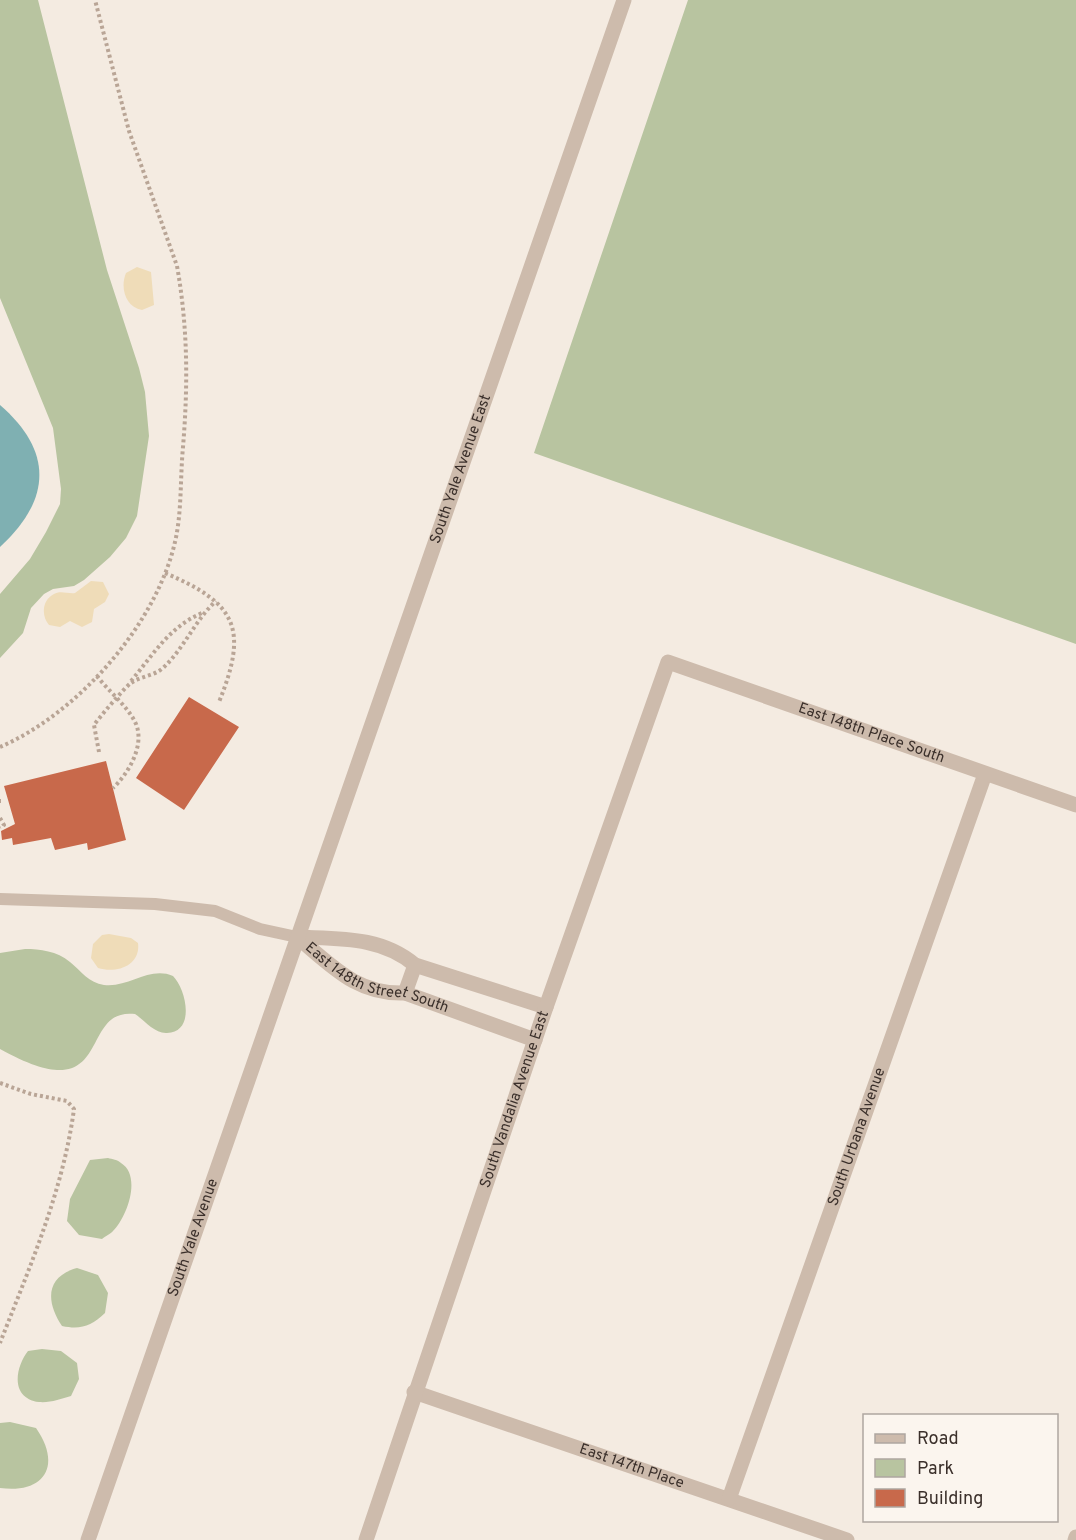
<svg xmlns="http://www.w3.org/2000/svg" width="1076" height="1540" font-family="Overpass,sans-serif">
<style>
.green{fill:#b8c4a0}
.sand{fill:#efdcb8}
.water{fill:#7fb0b2}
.building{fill:#c8694b}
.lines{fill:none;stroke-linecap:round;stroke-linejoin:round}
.path{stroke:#b9a596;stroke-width:4;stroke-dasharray:3 3;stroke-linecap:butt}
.service{stroke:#cdbbac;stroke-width:12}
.minor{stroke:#cdbbac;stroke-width:15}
.tertiary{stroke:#cdbbac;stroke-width:15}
.labels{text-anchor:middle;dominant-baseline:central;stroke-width:6;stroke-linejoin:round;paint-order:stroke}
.street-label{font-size:15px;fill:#3b302b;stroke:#fbf5ee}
</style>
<rect width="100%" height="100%" fill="#f4ebe1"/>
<path class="green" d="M 0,0 L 38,0 L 107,270 L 139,368 L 145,392 L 149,436 L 137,516 L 126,538 L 110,557 L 84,580 L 74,586 L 53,589 L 44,594 L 31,608 L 23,633 L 0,658 L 0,594 L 30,559 L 46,532 L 60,504 L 61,489 L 53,428 L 0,298 Z
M 688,0 L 1076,0 L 1076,644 L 534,453 Z
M 25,949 C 40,949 57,951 70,962 C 81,971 89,983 104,985 C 129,988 149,966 173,976 C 186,989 196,1032 167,1033 C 155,1034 144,1020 135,1014 C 76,1007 117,1114 0,1049 L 0,953 Z
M 108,1158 C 112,1159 118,1160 121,1163 C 142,1176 127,1217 113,1231 C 111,1234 105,1236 102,1239 L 79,1235 L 67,1221 L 70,1199 L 90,1160 Z
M 77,1268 L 98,1275 L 108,1293 L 105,1313 C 91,1326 81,1330 62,1326 C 46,1302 45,1277 77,1268 Z
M 42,1349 L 61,1351 L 77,1363 L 79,1379 L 71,1396 C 61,1399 50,1403 39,1402 C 10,1398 15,1368 28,1351 Z
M 10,1422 L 36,1428 C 62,1465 45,1494 0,1488 L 0,1423 Z"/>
<path class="sand" d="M 137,267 L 151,272 L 154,305 L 142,310 C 125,307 120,287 126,273 Z
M 91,581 L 103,582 L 109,594 L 105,602 L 94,609 L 92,622 L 82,627 L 70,621 L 60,627 L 49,625 C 41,616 42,600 54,594 C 60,590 68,594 75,593 Z
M 109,934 L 131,938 L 138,943 C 141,965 117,974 98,968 L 91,958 L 93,944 L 102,935 Z"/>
<path class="water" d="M 0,405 C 53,451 52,499 0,547 Z"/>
<path class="building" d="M 189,697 L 239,727 L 184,810 L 136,778 Z
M 106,761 L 126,840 L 88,850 L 87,843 L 55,850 L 51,838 L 13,845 L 12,838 L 2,840 L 1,831 L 15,824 L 4,786 Z"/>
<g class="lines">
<path class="path" d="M 165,573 C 236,603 249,628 219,702
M 97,676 C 108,691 128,706 136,724 C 145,746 128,774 113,788
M 131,681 C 153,655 169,627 202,613
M 0,747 C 77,714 156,625 175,542 C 182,512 180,479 183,447 C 188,385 188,328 177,266 L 129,131 L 95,0
M 99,752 L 94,725 C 98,719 125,687 131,683 C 141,676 155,676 164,667 C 185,647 195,620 216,601
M 0,801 L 1,801
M 0,818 L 4,825 L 0,827
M 0,1083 L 31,1094 L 67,1101 L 74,1109 C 63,1191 30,1266 0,1343"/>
<path class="service" d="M 0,899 L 155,904 L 215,911 L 260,929 L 297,937"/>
<g class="minor">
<path id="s1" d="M 297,937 C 332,966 357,995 405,993 L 535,1040"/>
<path d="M 297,937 C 339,939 381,936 415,965 L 546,1007"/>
<path d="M 405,993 L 415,965"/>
<path id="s2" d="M 414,1392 L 847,1540"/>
<path id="s3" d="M 729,1499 L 985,774"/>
<path id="s4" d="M 366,1540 L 546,1007 L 668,662 L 1076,805"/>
<path d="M 1075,1540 L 1076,1537"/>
</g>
<path class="tertiary" id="s5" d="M 88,1540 L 624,0"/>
</g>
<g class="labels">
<g class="street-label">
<text stroke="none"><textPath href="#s5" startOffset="1134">South Yale Avenue East</textPath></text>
<text stroke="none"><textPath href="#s4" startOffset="1144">East 148th Place South</textPath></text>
<text stroke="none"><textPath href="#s1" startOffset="92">East 148th Street South</textPath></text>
<text stroke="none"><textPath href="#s4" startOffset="465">South Vandalia Avenue East</textPath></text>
<text stroke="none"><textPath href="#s3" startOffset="384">South Urbana Avenue</textPath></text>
<text stroke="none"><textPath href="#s5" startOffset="320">South Yale Avenue</textPath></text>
<text stroke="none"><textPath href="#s2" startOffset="230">East 147th Place</textPath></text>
</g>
</g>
<rect x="863" y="1414" width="195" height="108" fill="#fbf5ee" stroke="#aea6a0" stroke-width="1.5"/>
<rect x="875" y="1434" width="30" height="9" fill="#cdbbac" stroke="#aea6a0" stroke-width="1.5"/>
<text x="917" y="1444" font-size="18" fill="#3b302b">Road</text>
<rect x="875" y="1459" width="30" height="18" fill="#b8c4a0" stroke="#aea6a0" stroke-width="1.5"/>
<text x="917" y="1474" font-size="18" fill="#3b302b">Park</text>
<rect x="875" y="1489" width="30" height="18" fill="#c8694b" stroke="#aea6a0" stroke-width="1.5"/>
<text x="917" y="1504" font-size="18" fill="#3b302b">Building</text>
</svg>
